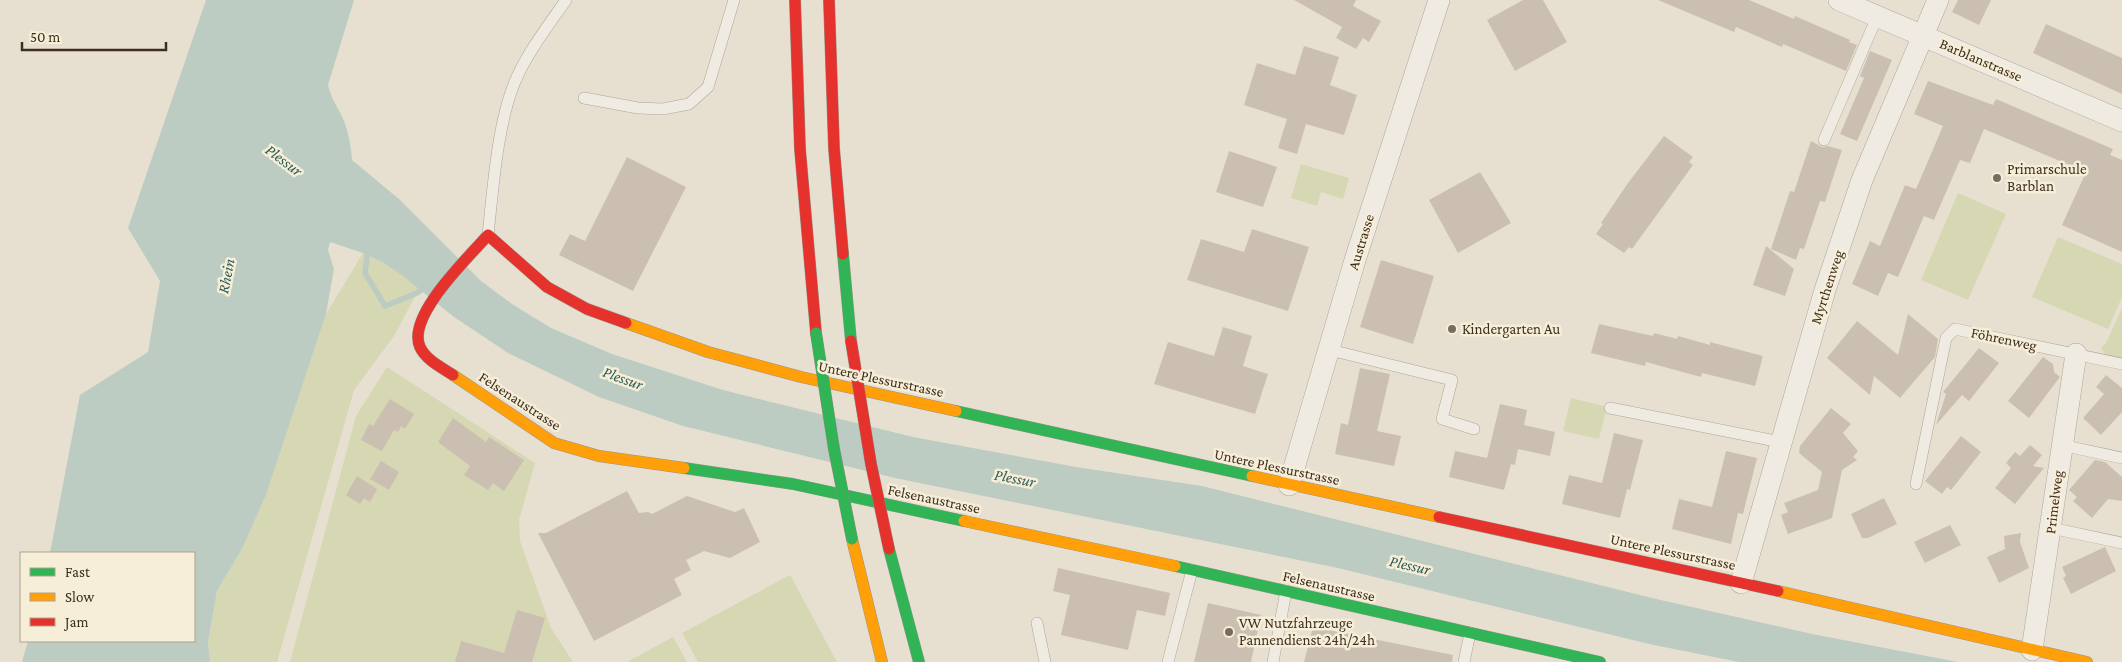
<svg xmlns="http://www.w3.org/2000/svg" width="2122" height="662" font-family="'Crimson Pro',serif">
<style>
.green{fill:#d6d7b3}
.water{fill:#bcccc2}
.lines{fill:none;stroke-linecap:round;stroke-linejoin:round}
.stream{stroke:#bcccc2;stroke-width:5.5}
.building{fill:#cbbfb2}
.lane-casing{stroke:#ada599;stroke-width:12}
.street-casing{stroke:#ada599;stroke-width:22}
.fast-casing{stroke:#9c958a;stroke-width:12}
.slow-casing{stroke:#9c958a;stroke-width:12}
.jam-casing{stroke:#9c958a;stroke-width:12}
.lane{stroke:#efebe3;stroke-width:11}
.street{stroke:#efebe3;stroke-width:21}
.fast{stroke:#30b455;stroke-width:11}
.slow{stroke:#ff9f0a;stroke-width:11}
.jam{stroke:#e5322d;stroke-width:11}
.fast-bridge-casing{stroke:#928b80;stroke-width:12;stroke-linecap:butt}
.jam-bridge-casing{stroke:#928b80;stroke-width:12;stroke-linecap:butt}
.fast-bridge{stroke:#30b455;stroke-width:11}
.jam-bridge{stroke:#e5322d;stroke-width:11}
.poi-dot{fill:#786c5e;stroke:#f7eed8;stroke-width:2}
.labels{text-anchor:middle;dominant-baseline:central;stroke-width:5;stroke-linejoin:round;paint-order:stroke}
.street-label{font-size:15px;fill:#3d2e20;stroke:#f7eed8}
.poi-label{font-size:15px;fill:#3d2e20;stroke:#f7eed8;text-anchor:start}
.water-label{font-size:16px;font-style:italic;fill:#2f5d5a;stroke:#f7eed8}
</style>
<rect width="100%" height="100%" fill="#e7e0d1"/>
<path class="green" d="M 1301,164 L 1349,178 L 1343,199 L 1321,192 L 1317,206 L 1291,198 Z
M 1958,193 L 2006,214 L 1968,300 L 1921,280 Z
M 2058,237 L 2122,264 L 2122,297 L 2108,329 L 2032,297 Z
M 363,253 L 384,263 L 420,287 L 394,336 L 354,390 L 277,662 L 210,662 L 208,642 L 217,591 L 242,549 L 266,495 L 326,314 Z
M 2122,308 L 2122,359 L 2106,355 L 2101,348 L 2106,343 Z
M 387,367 L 535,463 L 519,520 L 520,541 L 551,628 L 573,662 L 290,662 L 356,416 Z
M 1571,398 L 1607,407 L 1599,439 L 1563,431 Z
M 790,575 L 837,662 L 698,662 L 682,633 Z
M 673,637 L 687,662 L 627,662 Z"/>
<path class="water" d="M 206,0 L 354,0 L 328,85 C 331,99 339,109 344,121 C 349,134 351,147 352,160 L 399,199 L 481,281 L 512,304 L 551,328 L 612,354 L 723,390 L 913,437 L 1076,467 L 1202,486 L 1652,598 L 1812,634 L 1958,662 L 1739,662 L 1649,644 L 1338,568 L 895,478 L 683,426 L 599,397 L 508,353 L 454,317 L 403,276 L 384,263 L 363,253 L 330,242 L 328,250 L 334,269 L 326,314 L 266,495 L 242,549 L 217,591 L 208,642 L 210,662 L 22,662 L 28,641 L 194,641 L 194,553 L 50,553 L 80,395 L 148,352 L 160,281 L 128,228 Z"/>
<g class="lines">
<path class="stream" d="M 368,249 L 365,273 L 385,306 L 417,293 L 425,287"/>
</g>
<path class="building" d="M 1294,0 L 1356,0 L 1353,6 L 1381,21 L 1369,42 L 1363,38 L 1356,49 L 1336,38 L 1342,27 Z
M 1523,0 L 1543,0 L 1567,42 L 1515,71 L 1487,20 Z
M 1658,0 L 1749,0 L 1794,19 L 1795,16 L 1850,40 L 1849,42 L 1857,45 L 1846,71 L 1783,44 L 1782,47 L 1736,27 L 1734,32 Z
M 1958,0 L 1991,0 L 1979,25 L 1952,12 Z
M 2046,24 L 2122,58 L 2122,94 L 2033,53 Z
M 1304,46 L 1339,57 L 1330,85 L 1357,95 L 1344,135 L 1306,124 L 1297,154 L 1278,148 L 1287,119 L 1244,105 L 1257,63 L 1295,75 Z
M 1870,51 L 1892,60 L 1857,141 L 1840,134 L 1864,78 L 1860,76 Z
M 1928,81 L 1993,105 L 1996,99 L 2113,149 L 2110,155 L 2122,160 L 2122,252 L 2062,225 L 2086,172 L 1984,129 L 1970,163 L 1960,160 L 1934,220 L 1924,216 L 1898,277 L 1888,273 L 1878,296 L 1852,284 L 1870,241 L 1880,246 L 1905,185 L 1916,189 L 1943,126 L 1914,114 Z
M 1664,136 L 1693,157 L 1689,162 L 1693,165 L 1632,249 L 1629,247 L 1624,253 L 1596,234 L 1603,224 L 1601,223 L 1628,183 Z
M 1811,141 L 1822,147 L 1828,146 L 1842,150 L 1825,202 L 1820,201 L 1804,249 L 1800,248 L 1796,260 L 1771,249 L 1790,191 L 1794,192 Z
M 1229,151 L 1277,167 L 1263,207 L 1216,192 Z
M 627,157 L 686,187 L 633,291 L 559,255 L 570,234 L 585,241 Z
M 1480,172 L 1511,223 L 1458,253 L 1429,200 Z
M 1252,229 L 1309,247 L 1288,311 L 1187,280 L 1201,239 L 1244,252 Z
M 1766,246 L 1794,269 L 1785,296 L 1753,285 Z
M 1381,260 L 1434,276 L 1413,344 L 1360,327 Z
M 1908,314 L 1938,339 L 1935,357 L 1900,398 L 1874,376 L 1870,395 L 1827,358 L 1857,321 L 1898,355 Z
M 1599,324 L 1653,336 L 1654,333 L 1677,339 L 1678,336 L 1710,345 L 1710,342 L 1763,356 L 1755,386 L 1702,373 L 1701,377 L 1646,362 L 1645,366 L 1591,353 Z
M 1223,327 L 1252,336 L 1243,366 L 1268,374 L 1255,414 L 1154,384 L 1168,342 L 1214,356 Z
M 1979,348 L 1999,363 L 1969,401 L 1962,395 L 1936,425 L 1946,394 L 1943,392 Z
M 2043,357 L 2053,364 L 2054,372 L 2060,377 L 2029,418 L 2008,401 Z
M 1360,368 L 1390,374 L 1377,431 L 1401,436 L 1394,466 L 1335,454 L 1341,423 L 1348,425 Z
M 2106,375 L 2122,388 L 2122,412 L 2101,435 L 2083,418 L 2104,394 L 2096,387 Z
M 390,399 L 414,414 L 405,429 L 401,426 L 398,432 L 394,430 L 382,451 L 361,440 L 369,424 L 373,426 Z
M 1500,404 L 1527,410 L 1524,425 L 1555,432 L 1550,456 L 1518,449 L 1515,465 L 1511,464 L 1504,490 L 1449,477 L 1455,451 L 1487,458 Z
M 1831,408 L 1851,424 L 1843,433 L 1858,451 L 1853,457 L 1857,460 L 1842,470 L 1832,518 L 1788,534 L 1781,515 L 1788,512 L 1784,503 L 1818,490 L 1822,472 L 1799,453 L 1800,446 Z
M 453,418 L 486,442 L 489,437 L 524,460 L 504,491 L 493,483 L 488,490 L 464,475 L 470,466 L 438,442 Z
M 1614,433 L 1643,440 L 1630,490 L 1627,489 L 1620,518 L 1562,504 L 1569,475 L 1602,483 Z
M 1961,436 L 1981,452 L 1951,490 L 1947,487 L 1942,494 L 1925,481 Z
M 2030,445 L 2042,455 L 2033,466 L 2044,468 L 2015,504 L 1995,488 L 2011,468 L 2006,463 L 2015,452 L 2020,456 Z
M 1726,451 L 1757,458 L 1743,514 L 1738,513 L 1731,544 L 1672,529 L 1679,499 L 1712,507 Z
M 2095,460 L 2105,462 L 2122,477 L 2122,501 L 2108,499 L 2092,518 L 2073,501 L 2077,497 L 2069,490 Z
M 381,461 L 399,472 L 389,490 L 370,479 Z
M 357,476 L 377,489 L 370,502 L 364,498 L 360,504 L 346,495 Z
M 627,491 L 639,513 L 648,512 L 652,514 L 687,496 L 735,512 L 744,508 L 760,542 L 730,558 L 704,551 L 686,560 L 691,570 L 674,579 L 682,595 L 594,641 L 538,533 L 546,533 Z
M 1884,498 L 1897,524 L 1868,538 L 1862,538 L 1851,514 Z
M 1950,525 L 1961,545 L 1925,563 L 1914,542 Z
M 2021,533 L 2020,542 L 2029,568 L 1999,583 L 1987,557 L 2005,549 L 2004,536 Z
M 2105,547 L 2116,571 L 2071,594 L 2063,578 L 2066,576 L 2062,567 Z
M 1058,568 L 1170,593 L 1165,616 L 1137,610 L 1128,650 L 1061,635 L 1070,595 L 1053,591 Z
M 1208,603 L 1261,615 L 1251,662 L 1194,662 Z
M 517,610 L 545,618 L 532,662 L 455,662 L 461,641 L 504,653 Z
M 1313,627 L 1453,655 L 1452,662 L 1304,662 Z"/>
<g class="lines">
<defs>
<path id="lane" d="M 584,98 L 638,108 L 663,109 L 689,104 L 708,87 L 734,0
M 1824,140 L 1877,17
M 488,235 C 493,189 497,127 514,84 C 526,54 548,26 566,0
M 1330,350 L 1452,380 L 1442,419 L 1474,429
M 1610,408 L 1781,442
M 2061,445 L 2122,458
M 1916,484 L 1946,338 L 1955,329 L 2122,364
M 2051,528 L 2122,543
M 1037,623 L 1045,662
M 1168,662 L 1192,570
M 1273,662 L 1286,591
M 1464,662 L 1470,633"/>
<path id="street" d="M 1839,0 L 2122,121
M 1289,485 L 1355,260 L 1439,0
M 1741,583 L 1825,290 L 1862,180 L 1938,0
M 2032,650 L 2076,354"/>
<path id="fast" d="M 843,254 L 851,341
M 956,411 L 1252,476
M 684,468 L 793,484 L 964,521
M 889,549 L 919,662
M 1175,566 L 1600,662"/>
<path id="slow" d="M 626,323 L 708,352 L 801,377 L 956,411
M 453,375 L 554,443 L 599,456 L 684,468
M 1252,476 L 1439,517
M 964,521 L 1175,566
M 852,539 L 882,662
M 1778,591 L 2087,662"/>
<path id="jam" d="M 795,0 L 800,149 L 816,333
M 829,0 L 834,148 L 843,254
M 453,375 C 441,367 426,360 420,347 C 406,316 469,257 488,235 L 547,287 L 587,309 L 626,323
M 1439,517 L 1778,591"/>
</defs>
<use href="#lane" class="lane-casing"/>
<use href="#street" class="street-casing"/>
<use href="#fast" class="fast-casing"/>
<use href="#slow" class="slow-casing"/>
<use href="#jam" class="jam-casing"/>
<use href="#lane" class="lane"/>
<use href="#street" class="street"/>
<use href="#fast" class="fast"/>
<use href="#slow" class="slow"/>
<use href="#jam" class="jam"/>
<defs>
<path id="fast-bridge" d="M 816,333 L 834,449 L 852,539"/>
<path id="jam-bridge" d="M 851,341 L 871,464 L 889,549"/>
</defs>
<use href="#fast-bridge" class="fast-bridge-casing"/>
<use href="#jam-bridge" class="jam-bridge-casing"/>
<use href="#fast-bridge" class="fast-bridge"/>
<use href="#jam-bridge" class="jam-bridge"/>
</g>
<g class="poi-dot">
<circle cx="1997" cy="178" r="5"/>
<circle cx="1452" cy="329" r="5"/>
<circle cx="1229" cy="632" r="5"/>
</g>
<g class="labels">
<g class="street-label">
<text transform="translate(1981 60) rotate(23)">Barblanstrasse</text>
<text transform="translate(1361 242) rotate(-73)">Austrasse</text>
<text transform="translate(1827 287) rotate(-72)">Myrthenweg</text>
<text transform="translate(2004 339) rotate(12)">Föhrenweg</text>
<text transform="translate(881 379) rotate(12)">Untere Plessurstrasse</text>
<text transform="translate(520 401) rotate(33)">Felsenaustrasse</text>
<text transform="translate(1277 467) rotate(12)">Untere Plessurstrasse</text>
<text transform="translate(934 499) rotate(12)">Felsenaustrasse</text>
<text transform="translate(2054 502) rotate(-83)">Primelweg</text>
<text transform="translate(1673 552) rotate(12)">Untere Plessurstrasse</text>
<text transform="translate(1329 586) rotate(13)">Felsenaustrasse</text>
</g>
<g class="poi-label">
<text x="2007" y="169">Primarschule<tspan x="2007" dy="17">Barblan</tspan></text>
<text x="1462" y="329">Kindergarten Au</text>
<text x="1239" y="623">VW Nutzfahrzeuge<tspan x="1239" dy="17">Pannendienst 24h/24h</tspan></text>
</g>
<g class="water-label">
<text transform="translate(284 160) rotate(37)">Plessur</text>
<text transform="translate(226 276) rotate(-79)">Rhein</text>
<text transform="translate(623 378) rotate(20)">Plessur</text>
<text transform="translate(1015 478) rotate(11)">Plessur</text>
<text transform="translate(1410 565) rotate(13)">Plessur</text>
</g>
</g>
<rect x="20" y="552" width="175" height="90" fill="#f7eed8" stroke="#ada18e"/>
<rect x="30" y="568" width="25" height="8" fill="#30b455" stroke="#ada18e"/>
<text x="65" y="577" font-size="15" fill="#3d2e20">Fast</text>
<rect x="30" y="593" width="25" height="8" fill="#ff9f0a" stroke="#ada18e"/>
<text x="65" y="602" font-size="15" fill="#3d2e20">Slow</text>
<rect x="30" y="618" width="25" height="8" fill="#e5322d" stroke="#ada18e"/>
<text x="65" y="627" font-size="15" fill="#3d2e20">Jam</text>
<path d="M22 42v8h144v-8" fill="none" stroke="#3d2e20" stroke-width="2.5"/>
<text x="30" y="42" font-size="15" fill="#3d2e20" stroke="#f7eed8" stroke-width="4" paint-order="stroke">50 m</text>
</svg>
